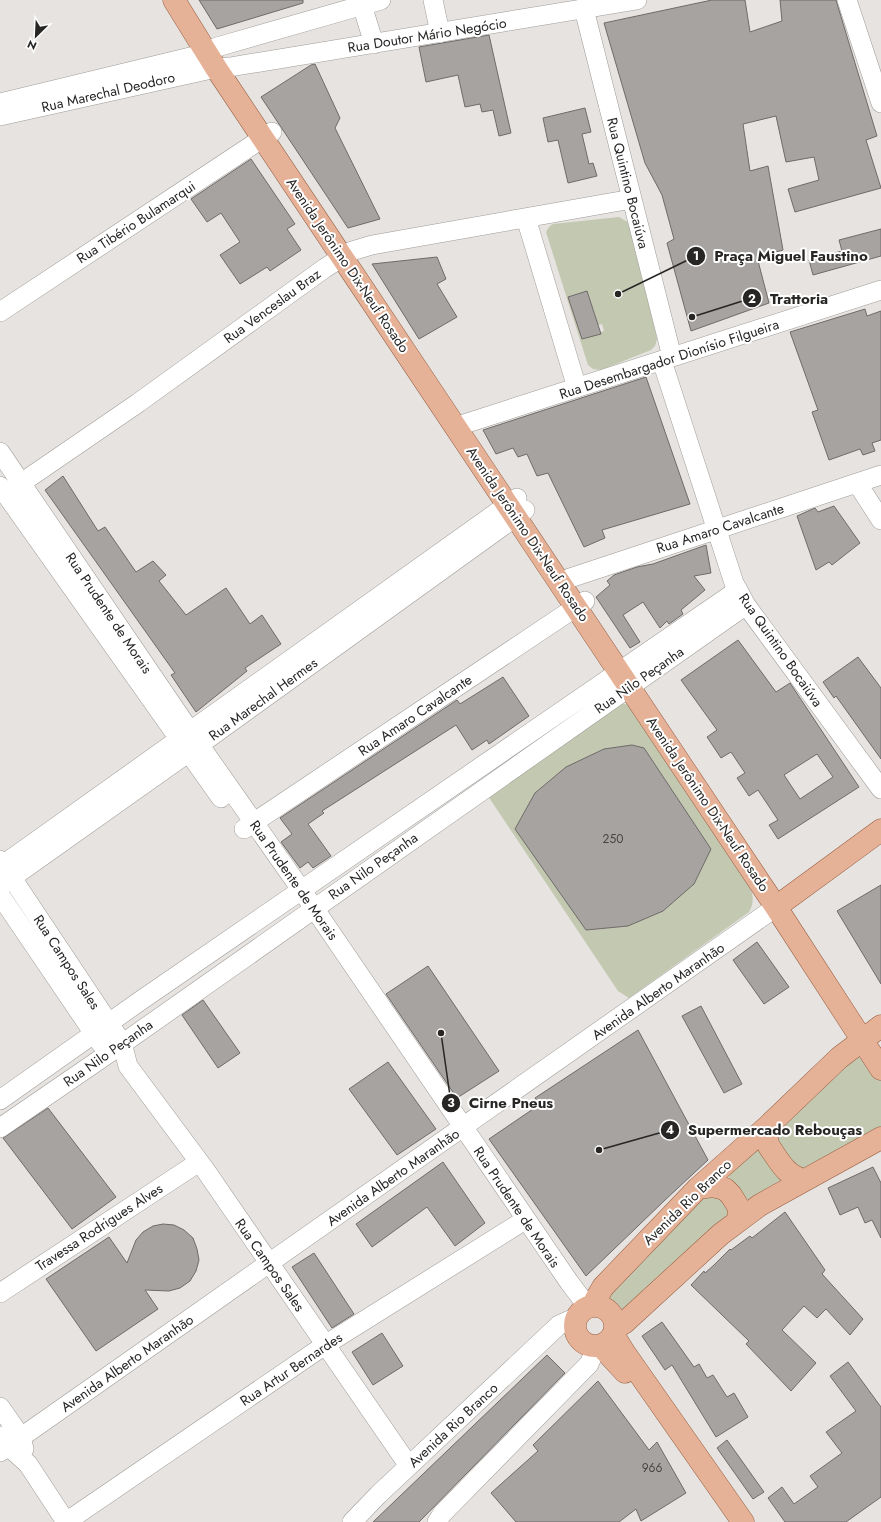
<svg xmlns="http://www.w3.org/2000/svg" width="881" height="1522" font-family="Jost,sans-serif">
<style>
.green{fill:#c3c8b0;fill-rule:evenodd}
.building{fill:#a7a3a1;stroke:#6f6b6a;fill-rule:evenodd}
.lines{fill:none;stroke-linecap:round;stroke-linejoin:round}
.minor-casing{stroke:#9e9c99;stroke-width:20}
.major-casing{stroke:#985f42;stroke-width:23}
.minor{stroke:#fff;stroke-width:19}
.major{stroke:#e6b297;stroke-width:22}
.labels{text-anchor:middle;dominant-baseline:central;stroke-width:4;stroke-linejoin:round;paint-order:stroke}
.number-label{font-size:12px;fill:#474544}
.street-label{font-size:14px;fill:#272625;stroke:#fff}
.leader{fill:none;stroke:#272625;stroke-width:1.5}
.callout-dot{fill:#272625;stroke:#fff;stroke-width:1.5}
.mark-label{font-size:12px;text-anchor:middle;font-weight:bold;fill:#fff}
.callout-label{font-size:15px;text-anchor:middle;font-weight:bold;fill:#272625;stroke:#fff;stroke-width:4;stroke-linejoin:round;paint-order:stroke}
</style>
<rect width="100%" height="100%" fill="#e6e3e0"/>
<path class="green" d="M 619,217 L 631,224 L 657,339 L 655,346 L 651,350 L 601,370 L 593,369 L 588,365 L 546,232 L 549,227 L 553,224 ZM 587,291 L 598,325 L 602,324 L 604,331 L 582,339 L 581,337 L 568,297 Z
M 622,704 L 626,704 L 628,705 L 751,890 C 754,898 753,905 749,912 L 629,998 L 618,991 L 486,793 Z
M 858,1051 L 881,1077 L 881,1131 L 803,1172 L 789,1164 L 774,1131 Z
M 756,1147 L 786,1179 L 749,1201 L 729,1179 L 728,1175 Z
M 713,1189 L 733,1212 L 620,1320 L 618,1314 L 605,1300 L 701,1196 Z"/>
<path class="building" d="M 199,0 L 303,0 L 303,3 L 217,29 Z
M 712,0 L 745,0 L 750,32 L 782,21 L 780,0 L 836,0 L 877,136 L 866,140 L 881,188 L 795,212 L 788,189 L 819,180 L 814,157 L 786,162 L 776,116 L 743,124 L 750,171 L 768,166 L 783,250 L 757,257 L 769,303 L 691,331 L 667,243 L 674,239 L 662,195 L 645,163 L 604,23 Z
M 489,35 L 511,133 L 499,136 L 493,110 L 482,112 L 480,104 L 465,107 L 458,75 L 426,82 L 419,47 Z
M 315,64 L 340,118 L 335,128 L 380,219 L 348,228 L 261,97 L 311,65 Z
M 585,108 L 591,132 L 582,134 L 589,164 L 593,163 L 597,176 L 568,183 L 558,140 L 548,142 L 543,118 Z
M 251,159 L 295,224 L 287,229 L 301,250 L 270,271 L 267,267 L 240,284 L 220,255 L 240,242 L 221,213 L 207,222 L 191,199 Z
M 881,229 L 881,256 L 813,275 L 809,260 L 842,251 L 839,240 Z
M 437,257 L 446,279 L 437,284 L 457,317 L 419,339 L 372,264 Z
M 587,291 L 601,334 L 582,339 L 568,297 Z
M 865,309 L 867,316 L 881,311 L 881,440 L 872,443 L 875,451 L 863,455 L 860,449 L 829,460 L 812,412 L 818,410 L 790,332 Z
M 646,377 L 690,504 L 602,530 L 605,538 L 584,547 L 548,473 L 537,476 L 527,454 L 518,457 L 513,448 L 496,454 L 483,430 Z
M 63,476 L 98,531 L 105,527 L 136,572 L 153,561 L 166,575 L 159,581 L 186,615 L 226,588 L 250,624 L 262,615 L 281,644 L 245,668 L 247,671 L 196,712 L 171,675 L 175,673 L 45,490 Z
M 834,506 L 860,543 L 832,565 L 829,562 L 816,570 L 797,516 L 815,508 L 818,512 Z
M 706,545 L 711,573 L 694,576 L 705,590 L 681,610 L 683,614 L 669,624 L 667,621 L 660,628 L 643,602 L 623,615 L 640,642 L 630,648 L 596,597 L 610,585 L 607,581 L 614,575 L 637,567 L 653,564 Z
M 738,640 L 776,692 L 790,683 L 859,787 L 778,839 L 769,825 L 778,820 L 758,790 L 749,796 L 737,778 L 745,773 L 731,752 L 721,758 L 707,737 L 717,730 L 681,680 ZM 817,754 L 833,777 L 800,799 L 784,775 Z
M 858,657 L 881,688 L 881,759 L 836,696 L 834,698 L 823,682 Z
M 503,677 L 529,716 L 489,744 L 487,740 L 472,750 L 456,725 L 322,811 L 324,813 L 308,824 L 331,856 L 313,868 L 308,862 L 300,868 L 281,842 L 292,834 L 280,818 L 457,700 L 460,704 Z
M 632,745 L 644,748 L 711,849 L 694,884 L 663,911 L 628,926 L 586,930 L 515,829 L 535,793 L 566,767 L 604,749 Z
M 881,885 L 881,984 L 837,911 Z
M 757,942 L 789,987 L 764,1004 L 733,960 Z
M 428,966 L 499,1071 L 457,1098 L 386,994 Z
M 203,1000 L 240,1053 L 218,1068 L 182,1015 Z
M 701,1006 L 742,1084 L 724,1093 L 682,1016 Z
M 638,1030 L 708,1160 L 664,1201 L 586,1276 L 489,1139 L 539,1105 L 535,1098 Z
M 388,1062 L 436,1129 L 397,1155 L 349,1089 Z
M 48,1108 L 116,1197 L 72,1229 L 3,1138 Z
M 443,1162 L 485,1223 L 455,1246 L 427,1207 L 372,1247 L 356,1224 Z
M 873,1167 L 881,1183 L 881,1238 L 872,1220 L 865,1223 L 858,1207 L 840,1215 L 828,1188 Z
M 785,1212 L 825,1270 L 822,1274 L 863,1319 L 850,1335 L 826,1309 L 817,1318 L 804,1306 L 782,1330 L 816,1363 L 791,1391 L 746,1344 L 749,1341 L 691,1285 L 704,1271 L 705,1273 L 714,1265 L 730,1249 L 731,1250 L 750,1236 L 752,1238 Z
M 163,1224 L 174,1225 L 184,1230 L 193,1238 L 197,1249 L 199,1260 L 196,1271 L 190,1281 L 180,1288 L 169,1291 L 145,1290 L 158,1309 L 96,1351 L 46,1279 L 109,1237 L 127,1263 L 136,1240 L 143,1232 L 153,1226 Z
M 314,1253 L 354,1314 L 332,1328 L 292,1267 Z
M 662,1322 L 694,1367 L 699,1364 L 707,1378 L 713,1375 L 727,1397 L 734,1393 L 748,1417 L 716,1437 L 672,1365 L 665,1370 L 642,1336 Z
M 382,1333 L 403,1366 L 373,1385 L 352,1352 Z
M 547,1355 L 565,1373 L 419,1522 L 373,1522 Z
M 848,1362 L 881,1407 L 881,1497 L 846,1522 L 785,1522 L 768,1498 L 782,1487 L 794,1504 L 818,1487 L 810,1476 L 842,1453 L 826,1432 L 856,1411 L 830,1376 Z
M 598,1381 L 649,1450 L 657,1442 L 686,1493 L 641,1521 L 636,1509 L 619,1522 L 516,1522 L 491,1493 L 538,1451 L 533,1445 Z
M 727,1440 L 764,1492 L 753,1499 L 717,1448 Z"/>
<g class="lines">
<defs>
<path id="minor" d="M 433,0 L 440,33
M 847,0 L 881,103
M 362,5 L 374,44
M 584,9 L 672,357
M 0,103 L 207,53 L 217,47 L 381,0
M 0,116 L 216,68 L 230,67 L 637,0
M 526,218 L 577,388
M 0,312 L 272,132
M 662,361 L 734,583 L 746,605 L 881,789
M 457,428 L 467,423 L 881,290
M 0,452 L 196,740 L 314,908 L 569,1282 L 588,1307
M 857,483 L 881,520
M 0,486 L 221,798
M 11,490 L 138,403 L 325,268 L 352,251 L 372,245 L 632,199
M 561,583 L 570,578 L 881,475
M 244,829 L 585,601
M 0,860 L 122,1043 L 128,1066 L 206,1171 L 409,1466
M 0,867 L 517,498
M 0,886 L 199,745 L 525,510
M 0,895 L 101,1044
M 0,1100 L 140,1001 L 738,590
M 0,1128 L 115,1049 L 746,605
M 0,1293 L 199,1162
M 0,1407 L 21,1437 L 24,1449
M 0,1436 L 8,1446 L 28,1464 L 66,1522
M 0,1452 L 776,907
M 66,1522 L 325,1345 L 520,1223
M 352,1522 L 378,1495 L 559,1325 L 577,1317
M 437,1522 L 442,1514 L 589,1364 L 597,1346"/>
<path id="major" d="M 174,0 L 216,68 L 342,257 L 776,907 L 881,1069
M 776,907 L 881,830
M 768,1126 C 767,1134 765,1141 770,1148 C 780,1162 787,1177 805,1180
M 698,1188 L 713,1186 L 725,1189 L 731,1195 L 739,1208 L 738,1221
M575 1326a20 20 0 1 1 40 0a20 20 0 1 1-40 0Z
M 592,1306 L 603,1287 L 698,1188 L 768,1126 L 839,1058 L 881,1026
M 615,1328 L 624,1323 L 721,1234 L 760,1205 L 881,1138
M 614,1332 L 617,1341 L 624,1352 L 743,1522
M 600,1345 L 625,1372"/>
</defs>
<use href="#minor" class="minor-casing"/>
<use href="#major" class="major-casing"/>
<use href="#minor" class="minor"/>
<use href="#major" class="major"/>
</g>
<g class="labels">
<g class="number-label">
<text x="613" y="839">250</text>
<text x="652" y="1468">966</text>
</g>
<g class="street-label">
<text transform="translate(427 35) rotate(-9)">Rua Doutor Mário Negócio</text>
<text transform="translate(108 92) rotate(-13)">Rua Marechal Deodoro</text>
<text transform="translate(628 183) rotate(76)">Rua Quintino Bocaiúva</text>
<text transform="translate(136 222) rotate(-33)">Rua Tibério Bulamarqui</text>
<text transform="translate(348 265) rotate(56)">Avenida Jerônimo Dix-Neuf Rosado</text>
<text transform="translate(272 306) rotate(-36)">Rua Venceslau Braz</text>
<text transform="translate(669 359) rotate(-18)">Rua Desembargador Dionísio Filgueira</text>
<text transform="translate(720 528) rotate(-18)">Rua Amaro Cavalcante</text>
<text transform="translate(528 534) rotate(56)">Avenida Jerônimo Dix-Neuf Rosado</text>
<text transform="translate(109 613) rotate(56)">Rua Prudente de Morais</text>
<text transform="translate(781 650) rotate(55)">Rua Quintino Bocaiúva</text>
<text transform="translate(639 680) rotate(-35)">Rua Nilo Peçanha</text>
<text transform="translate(263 699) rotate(-36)">Rua Marechal Hermes</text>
<text transform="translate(415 715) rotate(-34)">Rua Amaro Cavalcante</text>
<text transform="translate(708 804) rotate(56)">Avenida Jerônimo Dix-Neuf Rosado</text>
<text transform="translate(373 866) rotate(-35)">Rua Nilo Peçanha</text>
<text transform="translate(294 880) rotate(55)">Rua Prudente de Morais</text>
<text transform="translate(67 962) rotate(57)">Rua Campos Sales</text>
<text transform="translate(658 991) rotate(-35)">Avenida Alberto Maranhão</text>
<text transform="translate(108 1053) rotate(-35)">Rua Nilo Peçanha</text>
<text transform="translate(393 1177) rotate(-35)">Avenida Alberto Maranhão</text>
<text transform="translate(687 1202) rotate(-44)">Avenida Rio Branco</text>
<text transform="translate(517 1207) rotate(56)">Rua Prudente de Morais</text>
<text transform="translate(99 1227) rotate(-33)">Travessa Rodrigues Alves</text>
<text transform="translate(270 1265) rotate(55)">Rua Campos Sales</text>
<text transform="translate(127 1363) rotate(-35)">Avenida Alberto Maranhão</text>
<text transform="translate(291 1369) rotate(-34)">Rua Artur Bernardes</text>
<text transform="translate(453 1425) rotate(-43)">Avenida Rio Branco</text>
</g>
</g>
<path class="leader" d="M618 294L696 256M692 317L752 298M441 1033L451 1103M599 1150L670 1130"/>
<g class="callout-dot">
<circle cx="618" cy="294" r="4"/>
<circle cx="692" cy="317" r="4"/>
<circle cx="441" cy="1033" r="4"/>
<circle cx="599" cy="1150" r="4"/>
<circle cx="696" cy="256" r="10"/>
<circle cx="752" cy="298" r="10"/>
<circle cx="451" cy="1103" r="10"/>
<circle cx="670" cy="1130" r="10"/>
</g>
<g class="mark-label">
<text x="696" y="260">1</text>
<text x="752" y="303">2</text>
<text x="451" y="1107">3</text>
<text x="670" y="1134">4</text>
</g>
<g class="callout-label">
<text x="791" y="261">Praça Miguel Faustino</text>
<text x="799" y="304">Trattoria</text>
<text x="511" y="1108">Cirne Pneus</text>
<text x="775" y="1135">Supermercado Rebouças</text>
</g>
<g transform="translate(36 36) rotate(204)" stroke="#ffffff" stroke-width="3" paint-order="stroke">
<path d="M0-3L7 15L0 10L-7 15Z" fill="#272625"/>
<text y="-6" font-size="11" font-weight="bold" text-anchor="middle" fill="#272625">N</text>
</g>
</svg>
